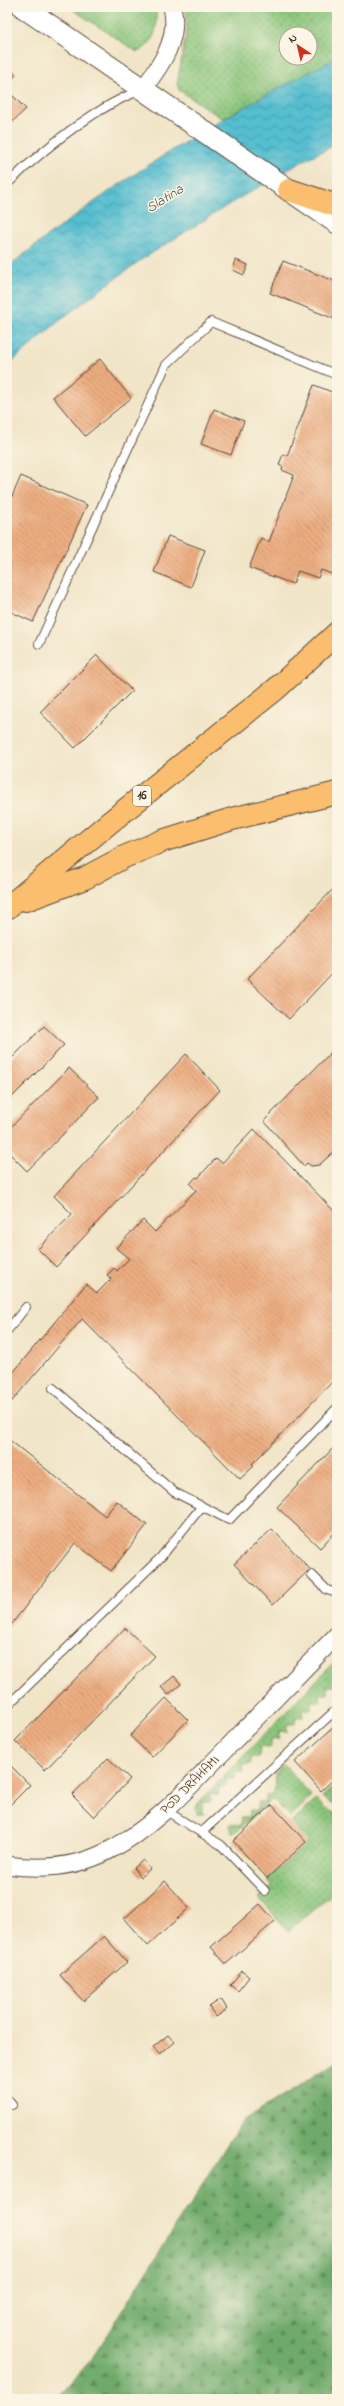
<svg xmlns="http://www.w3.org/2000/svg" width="344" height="2406" font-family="'Indie Flower',sans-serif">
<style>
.grass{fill:url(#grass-dots);stroke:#62784c;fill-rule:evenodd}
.forest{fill:url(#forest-firs);stroke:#556a44}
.water{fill:url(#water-waves);stroke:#487477}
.building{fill:url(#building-back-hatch)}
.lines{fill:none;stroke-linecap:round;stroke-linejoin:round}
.service-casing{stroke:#564638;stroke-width:10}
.minor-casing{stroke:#564638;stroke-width:19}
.tertiary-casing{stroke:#564638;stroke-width:23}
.primary-casing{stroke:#564638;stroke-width:24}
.service{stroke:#fff;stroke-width:8}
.minor{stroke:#fff;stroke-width:17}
.tertiary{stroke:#fff;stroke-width:21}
.primary{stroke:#fabe6e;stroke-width:22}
.labels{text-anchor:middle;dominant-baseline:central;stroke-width:3;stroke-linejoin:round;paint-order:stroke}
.shield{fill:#fcf5e5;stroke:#75675a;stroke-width:1}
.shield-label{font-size:12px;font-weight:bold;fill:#3b2a1e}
.street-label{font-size:13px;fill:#3b2a1e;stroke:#fcf5e5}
.water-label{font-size:14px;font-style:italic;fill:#425653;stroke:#fcf5e5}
</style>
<defs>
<pattern id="grass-dots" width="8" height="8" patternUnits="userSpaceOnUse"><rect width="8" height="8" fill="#8ac57b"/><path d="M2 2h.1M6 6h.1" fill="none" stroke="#72a064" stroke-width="1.8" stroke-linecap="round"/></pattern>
<pattern id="forest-firs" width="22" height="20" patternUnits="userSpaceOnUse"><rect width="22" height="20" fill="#6faa6b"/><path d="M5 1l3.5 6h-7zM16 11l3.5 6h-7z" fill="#5c8b57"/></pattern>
<pattern id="water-waves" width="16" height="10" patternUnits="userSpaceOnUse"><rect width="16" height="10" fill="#54bed0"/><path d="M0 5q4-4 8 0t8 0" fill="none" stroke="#479ba8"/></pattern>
<pattern id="building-back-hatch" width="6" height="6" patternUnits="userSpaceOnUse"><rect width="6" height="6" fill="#edad81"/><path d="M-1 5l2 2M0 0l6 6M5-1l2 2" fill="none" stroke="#c18d69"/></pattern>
</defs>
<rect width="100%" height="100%" fill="#fcf5e5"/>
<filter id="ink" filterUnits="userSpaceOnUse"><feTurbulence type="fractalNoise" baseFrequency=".025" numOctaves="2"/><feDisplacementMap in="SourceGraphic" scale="8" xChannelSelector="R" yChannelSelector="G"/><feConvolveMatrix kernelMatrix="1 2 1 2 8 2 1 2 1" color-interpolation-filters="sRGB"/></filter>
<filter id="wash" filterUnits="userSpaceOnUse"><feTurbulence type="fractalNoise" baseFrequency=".012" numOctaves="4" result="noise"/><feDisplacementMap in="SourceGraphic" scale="16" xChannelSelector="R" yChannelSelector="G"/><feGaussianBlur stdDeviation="0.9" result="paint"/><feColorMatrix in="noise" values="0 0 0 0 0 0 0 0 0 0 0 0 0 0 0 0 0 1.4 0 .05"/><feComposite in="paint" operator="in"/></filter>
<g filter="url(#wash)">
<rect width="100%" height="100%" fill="#f1e5c8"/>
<path class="grass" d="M 69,7 L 155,7 C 159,24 156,45 137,52 Z
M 186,7 L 337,7 L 337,58 L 223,119 L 179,90 L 177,84 L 187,29 ZM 286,34 L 310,34 L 310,58 L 286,58 Z
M 337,1659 L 336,1686 L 328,1686 L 328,1694 L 320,1694 L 320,1702 L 312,1701 L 311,1709 L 303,1709 L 303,1717 L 296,1717 L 295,1724 L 287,1724 L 287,1732 L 279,1731 L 279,1739 L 271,1739 L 270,1747 L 260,1746 L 259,1757 L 251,1757 L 251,1764 L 243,1764 L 243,1772 L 235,1772 L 235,1779 L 227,1779 L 226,1787 L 219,1787 L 218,1795 L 210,1794 L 210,1802 L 202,1802 L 202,1813 L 204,1814 L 197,1814 L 196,1807 L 199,1802 Z
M 284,1765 L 312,1796 L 290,1817 L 275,1801 L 271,1800 L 234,1833 L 232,1833 L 230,1824 L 241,1825 L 242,1817 L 250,1817 L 250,1810 L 258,1810 L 258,1802 L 266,1802 L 266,1795 L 274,1795 L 275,1774 Z
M 337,1783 L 337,1807 L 322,1797 Z
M 316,1800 L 326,1809 L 337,1814 L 337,1890 L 288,1931 L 259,1898 L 273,1886 L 267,1880 L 308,1842 L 291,1823 Z"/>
<path class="forest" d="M 337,2062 L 337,2399 L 55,2399 L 92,2359 L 242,2121 Z"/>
<path class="water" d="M 337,58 L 337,144 L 310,157 L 233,202 L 138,262 L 65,316 L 7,366 L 7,268 C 108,186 220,116 337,58 Z"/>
<g id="blocks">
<path class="building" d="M 7,68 L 16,74 L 7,86 Z
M 7,90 L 26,109 L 7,127 Z
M 236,260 L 248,265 L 244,275 L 233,270 Z
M 283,261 L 337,282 L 337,320 L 270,293 Z
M 100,359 L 131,398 L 85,436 L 53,397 Z
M 314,385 L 337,394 L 337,576 L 321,570 L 318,578 L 298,571 L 293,584 L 249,568 L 261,538 L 269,542 L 294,475 L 282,470 L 283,467 L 279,465 L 283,454 L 287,456 Z
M 214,409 L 244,421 L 231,455 L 201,444 Z
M 21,476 L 87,505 L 33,622 L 7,610 L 7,508 Z
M 168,536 L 205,550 L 191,587 L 154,572 Z
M 97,655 L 132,691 L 75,748 L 40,712 Z
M 337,885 L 337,968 L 289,1019 L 247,979 Z
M 44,1026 L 64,1045 L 7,1102 L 7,1063 Z
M 337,1046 L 337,1149 L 319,1165 L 311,1166 L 307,1163 L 304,1166 L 264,1121 Z
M 186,1054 L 220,1090 L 56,1267 L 38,1249 L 72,1214 L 54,1196 Z
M 69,1068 L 99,1097 L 27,1171 L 7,1151 L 7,1131 Z
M 254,1129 L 337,1214 L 337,1377 L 252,1464 L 254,1466 L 240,1479 L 82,1319 L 7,1407 L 7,1380 L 86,1284 L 97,1293 L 111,1279 L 107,1275 L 114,1268 L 117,1271 L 129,1259 L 116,1248 L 143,1220 L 155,1232 L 196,1190 L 190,1184 L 196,1177 L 198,1178 L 216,1158 L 222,1163 Z
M 7,1438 L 105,1516 L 117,1501 L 147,1525 L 111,1571 L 75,1543 L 7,1630 Z
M 337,1444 L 337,1530 L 320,1548 L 277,1507 Z
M 272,1529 L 310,1569 L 273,1605 L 234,1564 Z
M 125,1628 L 155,1656 L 45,1770 L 15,1741 Z
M 174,1676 L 181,1684 L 168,1695 L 161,1687 Z
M 166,1698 L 188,1720 L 152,1757 L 130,1736 Z
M 337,1724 L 337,1776 L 321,1791 L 295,1762 Z
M 108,1758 L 130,1779 L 94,1817 L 72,1795 Z
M 7,1762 L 30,1785 L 7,1808 Z
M 272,1805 L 306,1842 L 267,1878 L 233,1841 Z
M 143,1860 L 150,1869 L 141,1877 L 134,1868 Z
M 165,1881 L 189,1908 L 148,1946 L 124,1919 Z
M 260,1904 L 275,1921 L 226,1964 L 211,1947 Z
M 104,1936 L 127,1962 L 83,2001 L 60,1975 Z
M 242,1971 L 249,1977 L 238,1991 L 230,1985 Z
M 221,1999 L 227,2009 L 216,2017 L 209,2007 Z
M 168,2035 L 174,2042 L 160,2054 L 153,2047 Z"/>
</g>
</g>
<g filter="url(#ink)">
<use href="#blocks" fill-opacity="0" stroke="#564638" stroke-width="1"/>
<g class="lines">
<defs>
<path id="service" d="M 7,184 C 44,149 93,108 141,90
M 39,644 L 166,365 L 211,322 L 337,375
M 7,1331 L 26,1307
M 53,1388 L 174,1492 L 229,1520 L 337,1408
M 312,1575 L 327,1590 L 337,1593
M 7,1706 L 161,1557 L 202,1506
M 165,1810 L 221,1845 L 265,1891
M 202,1832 L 337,1709
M 7,2099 L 12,2105"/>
<path id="minor" d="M 143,89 C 161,65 180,39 172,7
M 7,1865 C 41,1870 77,1867 108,1851 C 152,1829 186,1790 220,1755 C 259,1715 298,1675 337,1635"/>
<path id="tertiary" d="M 23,7 L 337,223"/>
<path id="primary" d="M 289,190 L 337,206
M 26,900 L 85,878 L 124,857 L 162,841 L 232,819 L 337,793
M 7,908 L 109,823 L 276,689 L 337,633"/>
</defs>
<use href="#service" class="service-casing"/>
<use href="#minor" class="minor-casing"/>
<use href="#tertiary" class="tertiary-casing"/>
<use href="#primary" class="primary-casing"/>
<use href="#service" class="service"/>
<use href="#minor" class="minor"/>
<use href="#tertiary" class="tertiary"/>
<use href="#primary" class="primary"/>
</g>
</g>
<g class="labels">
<rect class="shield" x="133" y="786" width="18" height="20" rx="3"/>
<g class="shield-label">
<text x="142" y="796">16</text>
</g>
<g class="street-label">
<text transform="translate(190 1785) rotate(-45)">POD DRÁHAMI</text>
</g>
<g class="water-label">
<text transform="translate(165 199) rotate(-32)">Slatina</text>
</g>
</g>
<rect width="344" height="2406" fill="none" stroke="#fcf5e5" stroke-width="24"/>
<g transform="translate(298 46) rotate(325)"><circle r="19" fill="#fcf5e5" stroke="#afa495"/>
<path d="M0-3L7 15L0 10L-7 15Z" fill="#c8321e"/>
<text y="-6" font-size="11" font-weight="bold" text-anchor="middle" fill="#3b2a1e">N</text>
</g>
</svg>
